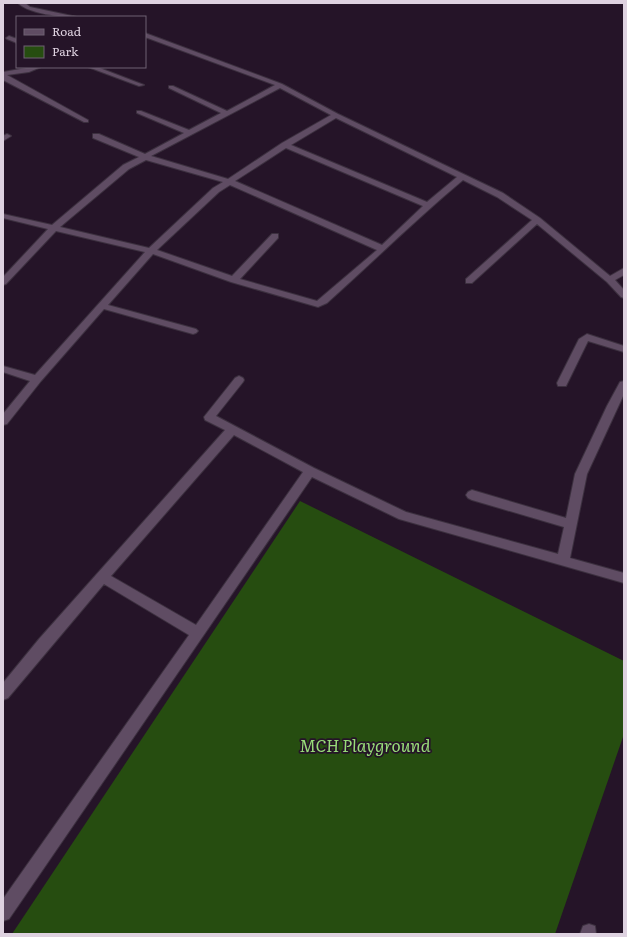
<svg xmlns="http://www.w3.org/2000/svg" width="627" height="937" font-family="Literata,serif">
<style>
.green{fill:#264d10}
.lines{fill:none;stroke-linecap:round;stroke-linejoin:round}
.minor-casing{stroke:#3c303f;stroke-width:2}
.minor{fill:#5f4c63;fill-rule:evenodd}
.labels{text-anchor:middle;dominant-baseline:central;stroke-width:3.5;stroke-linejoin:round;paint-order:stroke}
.near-park-label{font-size:17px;font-style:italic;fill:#98dc79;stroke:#251428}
</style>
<rect width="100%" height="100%" fill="#251428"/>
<path class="green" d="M 300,501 L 624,661 L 624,734 L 555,934 L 12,934 Z"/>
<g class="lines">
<defs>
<path id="minor" d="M 18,3 L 25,3 L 30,7 L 77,17 C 61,17 29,14 18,3 Z
M 145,33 L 282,84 L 338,114 L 503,193 L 540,218 L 610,276 L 624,268 L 624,275 L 615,280 L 624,290 L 624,298 L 621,297 L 607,282 L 537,224 L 472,283 L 466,283 L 466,279 L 532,220 L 497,197 L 463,180 C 416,219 373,262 327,303 L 318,307 L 231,282 L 153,254 L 108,305 L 196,329 L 198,331 L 196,333 L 193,334 L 104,309 L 41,381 L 7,424 L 3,425 L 3,414 L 30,381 L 3,372 L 3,366 L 35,375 L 145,252 L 56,231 L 6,284 L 3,285 L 3,277 L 48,229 L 3,218 L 3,214 L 52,225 L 123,165 L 139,157 L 93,138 L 93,134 L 99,134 L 145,154 L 184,133 L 137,113 L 137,111 L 141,111 L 189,130 L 221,113 L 169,88 L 169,86 L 173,86 L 227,111 L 275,85 L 145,37 ZM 280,88 L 331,115 L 282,143 L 228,179 L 151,156 ZM 336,118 L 457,177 L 427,202 L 291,145 ZM 286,148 L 423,206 L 382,245 L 235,181 ZM 146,160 L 223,182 L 213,188 L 149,248 L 60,227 L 129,169 ZM 230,185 L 377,250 L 317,301 L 240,279 L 278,238 L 278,234 L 272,234 L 232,276 L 157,250 L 219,192 Z
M 9,36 L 17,39 L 17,43 L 7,39 L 6,38 Z
M 32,67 L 41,67 L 29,72 L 7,75 L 88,120 L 88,122 L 84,122 L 3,80 L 3,72 Z
M 88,67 L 97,67 L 144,85 L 139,86 Z
M 7,134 L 11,136 L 3,141 L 3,136 Z
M 587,334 L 624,346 L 624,352 L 588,341 L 566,386 L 558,386 L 557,383 L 579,339 Z
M 239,376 L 243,378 L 244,380 L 243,382 L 216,416 L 314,468 L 406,512 L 558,554 L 564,527 L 472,500 L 468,498 L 466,495 L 468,492 L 472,490 L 566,518 L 575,474 L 607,406 L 620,382 L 624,381 L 624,394 L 587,474 L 570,558 L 624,573 L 624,583 L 399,519 L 312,477 L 9,919 L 3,921 L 3,899 L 189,635 L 104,584 L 8,698 L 3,700 L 3,683 L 39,639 L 225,430 L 205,420 L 204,417 L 235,378 ZM 234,435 L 303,472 L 196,625 L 111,576 Z
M 589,924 L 595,926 L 596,934 L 580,934 L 583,926 Z"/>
</defs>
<use href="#minor" class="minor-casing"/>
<use href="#minor" class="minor"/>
</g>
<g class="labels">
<g class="near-park-label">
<text x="365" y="744">MCH Playground</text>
</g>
</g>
<rect width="627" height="937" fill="none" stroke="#ded2e0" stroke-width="8"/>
<rect x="16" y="16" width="130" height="52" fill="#251428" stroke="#6f6072"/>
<rect x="24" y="29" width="20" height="6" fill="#5f4c63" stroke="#6f6072"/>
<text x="52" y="36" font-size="12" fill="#ded2e0">Road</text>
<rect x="24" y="46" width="20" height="12" fill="#264d10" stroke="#6f6072"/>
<text x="52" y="56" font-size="12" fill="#ded2e0">Park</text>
</svg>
